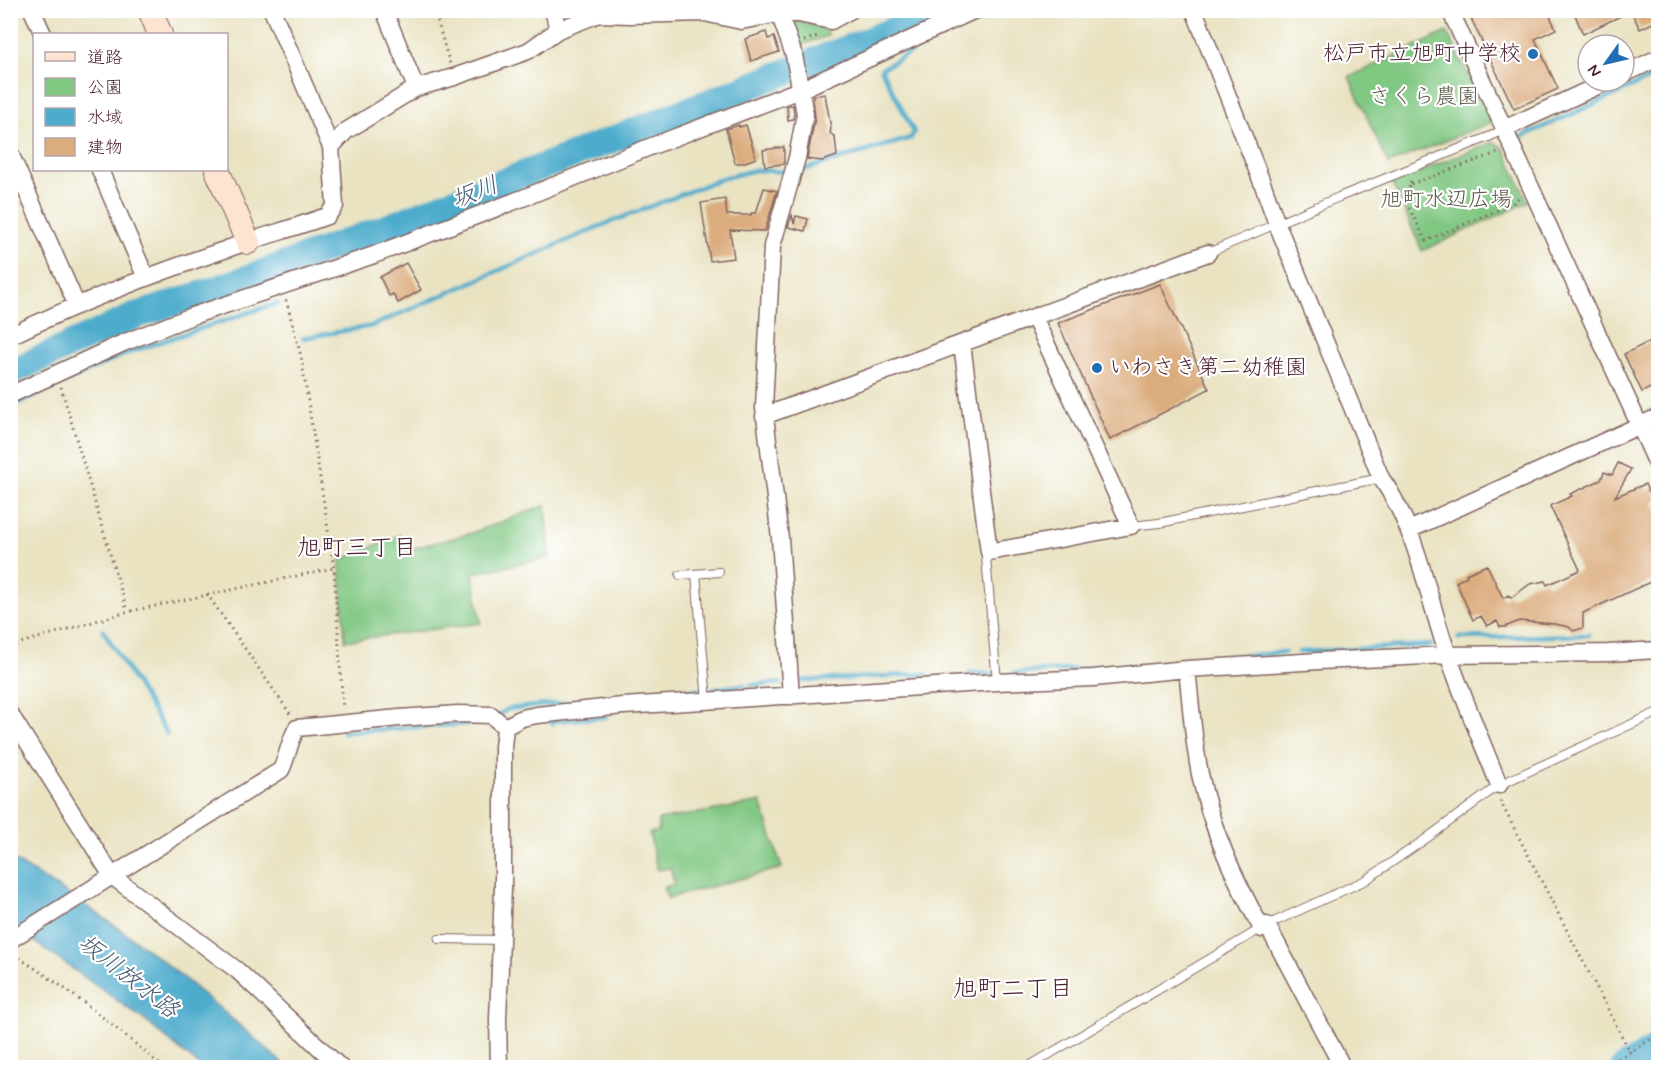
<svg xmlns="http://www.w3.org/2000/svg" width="1669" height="1078" font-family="Mynerve,'Klee One',sans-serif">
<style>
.green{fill:#80c782;stroke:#657356;stroke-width:1.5}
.water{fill:#4daccc;stroke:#4c667c;stroke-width:1.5}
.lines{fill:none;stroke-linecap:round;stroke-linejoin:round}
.stream{stroke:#4daccc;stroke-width:4.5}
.river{stroke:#4daccc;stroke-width:27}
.building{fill:#dbac7d}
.lane-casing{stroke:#826460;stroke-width:10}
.street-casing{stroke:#826460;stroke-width:19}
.secondary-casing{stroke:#826460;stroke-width:26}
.path{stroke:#826460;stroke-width:3;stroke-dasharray:1.5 4.5;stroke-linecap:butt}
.lane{stroke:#fff;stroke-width:8}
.street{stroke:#fff;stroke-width:16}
.secondary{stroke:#fde4d1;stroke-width:24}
.poi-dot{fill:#1f6fb2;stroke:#fff;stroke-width:2}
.labels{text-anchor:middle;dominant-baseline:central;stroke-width:4.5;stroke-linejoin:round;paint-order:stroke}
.poi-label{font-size:22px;fill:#4a1f2b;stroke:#fff;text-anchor:end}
.park-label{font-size:22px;fill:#5d5a49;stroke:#fff}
.water-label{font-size:24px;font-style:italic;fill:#4b5e73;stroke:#fff}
.neighbourhood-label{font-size:24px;fill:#4a1f2b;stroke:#fff}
</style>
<rect width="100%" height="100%" fill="#fff"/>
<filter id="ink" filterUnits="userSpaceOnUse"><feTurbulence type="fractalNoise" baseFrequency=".0167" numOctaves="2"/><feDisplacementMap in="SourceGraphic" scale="12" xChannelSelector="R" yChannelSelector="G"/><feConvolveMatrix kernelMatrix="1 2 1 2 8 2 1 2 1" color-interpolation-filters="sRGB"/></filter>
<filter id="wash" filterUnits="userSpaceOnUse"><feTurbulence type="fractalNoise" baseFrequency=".008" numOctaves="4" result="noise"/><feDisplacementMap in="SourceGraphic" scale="24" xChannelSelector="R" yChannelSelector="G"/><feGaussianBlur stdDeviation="1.35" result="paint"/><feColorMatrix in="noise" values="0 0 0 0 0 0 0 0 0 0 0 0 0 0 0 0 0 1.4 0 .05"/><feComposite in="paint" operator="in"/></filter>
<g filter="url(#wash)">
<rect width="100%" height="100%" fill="#e9e3c2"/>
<path class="green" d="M 795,21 L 826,28 L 828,36 L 798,46 L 790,26 Z
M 1447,32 L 1492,122 L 1388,164 L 1349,77 Z
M 1493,142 L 1504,148 L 1528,202 L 1422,251 L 1392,182 Z
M 546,505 L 550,558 L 473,573 L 481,623 L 345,641 L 340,560 L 400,535 L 403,551 L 472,533 Z
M 761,802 L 782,868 L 668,898 L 663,888 L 674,884 L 671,868 L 657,870 L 649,833 L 659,831 L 658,820 Z"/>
<path class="water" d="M 10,858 C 58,887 106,918 151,952 C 198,988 243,1028 287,1067 L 201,1067 L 143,1019 L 11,925 Z"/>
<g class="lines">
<path class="stream" d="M 1519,138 L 1658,75
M 799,171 L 911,138 L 914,132 L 881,69 L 926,43 L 964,26 L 1011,10
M 303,338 L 372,326 L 598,227 L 723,178 L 755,170 L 790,172
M 10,407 L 130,352 L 278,303
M 103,630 L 167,734
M 1458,638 L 1589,635
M 1299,652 L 1431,645
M 1201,660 L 1285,652
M 970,673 L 997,674
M 1015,673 L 1129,666
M 800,681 L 926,674
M 751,685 L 781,683
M 713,689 L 744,685
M 650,695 L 699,689
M 497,716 L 508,709 L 632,696
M 552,723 L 553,721 L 606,717
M 343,732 L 478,723
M 10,747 L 22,744"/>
<path class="river" d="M 10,372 L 135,316 L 220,288 L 385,228 L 881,35 L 938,10
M 1624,1068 L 1658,1047"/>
</g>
<g id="blocks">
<path class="building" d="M 1467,10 L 1547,10 L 1556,29 L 1535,39 L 1558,89 L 1514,109 Z
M 1573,10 L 1659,10 L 1659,20 L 1640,29 L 1631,11 L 1583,34 Z
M 766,32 L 768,39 L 774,37 L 779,52 L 751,61 L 745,39 Z
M 825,94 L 831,128 L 830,133 L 835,137 L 837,156 L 822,161 L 807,159 L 815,118 L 813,96 Z
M 790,105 L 793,105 L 794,114 L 793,119 L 788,120 L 787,106 Z
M 739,125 L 739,127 L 746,125 L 756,158 L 743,163 L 735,163 L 726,129 Z
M 784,147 L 784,164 L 765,166 L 763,150 Z
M 764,188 L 777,191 L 765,231 L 730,230 L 734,258 L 710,261 L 701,203 L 725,199 L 727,215 L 751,215 L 751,213 L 756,213 Z
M 792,215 L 794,224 L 796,216 L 808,219 L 805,231 L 788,227 Z
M 406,263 L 421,290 L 398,303 L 393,294 L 389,296 L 380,277 Z
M 1160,284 L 1209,389 L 1110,440 L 1058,323 Z
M 1659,337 L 1659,384 L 1642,392 L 1624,354 Z
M 1618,463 L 1631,469 L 1615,497 L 1645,484 L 1648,491 L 1653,488 L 1658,499 L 1653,502 L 1659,514 L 1659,578 L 1583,613 L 1583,628 L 1573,631 L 1569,627 L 1555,624 L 1519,621 L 1505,627 L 1500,627 L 1497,621 L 1487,626 L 1481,616 L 1473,620 L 1456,582 L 1467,576 L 1466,574 L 1487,565 L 1503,598 L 1509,595 L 1511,598 L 1530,584 L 1545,581 L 1547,585 L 1580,570 L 1550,506 L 1572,496 L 1570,494 L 1601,480 L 1604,472 L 1612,475 Z"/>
</g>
</g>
<g filter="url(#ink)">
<use href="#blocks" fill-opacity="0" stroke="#826460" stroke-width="1.5"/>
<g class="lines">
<defs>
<path id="lane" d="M 1208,253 L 1339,197 L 1491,136 L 1504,129
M 1131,526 L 1159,523 L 1381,478
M 989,552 L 986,558 L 997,682
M 696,574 L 707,701
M 680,575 L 719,572
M 439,939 L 501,940
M 1026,1068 L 1267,925 L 1366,880 L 1427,838 L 1499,785 L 1658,712"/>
<path id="street" d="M 32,10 L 43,34
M 272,10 L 331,147
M 384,10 L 416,88
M 553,10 L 558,30
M 778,10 L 794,55 L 805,114 L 797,158 L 772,246 L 764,408 L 780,538 L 791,696
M 1194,10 L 1263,185 L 1277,224 L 1381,478 C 1415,526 1425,585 1443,640 C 1459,689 1480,737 1499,785
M 1450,10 L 1658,466
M 1624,74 L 1658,58
M 1504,129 L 1608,81
M 10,153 L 77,306
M 100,170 L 146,278
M 10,336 C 80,302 153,274 227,249 C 260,237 294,228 327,216 L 335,206 L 331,147 L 346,131 L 416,88 L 454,77 L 528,51 L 558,30 L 599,14 L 630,15 L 705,13 L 741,21 L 779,14 L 799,14 L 831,21 L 851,10
M 962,344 L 989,552 L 1131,526 L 1034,317
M 10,395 L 123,343 L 192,316 L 374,255 L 528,196 L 652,146 L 802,89 L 975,10
M 764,416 L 1208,253
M 1409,530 L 1658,417
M 1187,669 C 1191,704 1193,740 1200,774 C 1211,829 1235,880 1262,929
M 10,714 L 112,876 L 238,971 L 341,1068
M 1267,925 L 1343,1068
M 10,940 L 281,770 C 288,756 289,741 297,728 L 399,718 L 458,714 L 491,715 L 505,727
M 499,1068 L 498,1019 L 503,887 L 503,747 L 505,727 L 522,718 L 537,715 L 623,706 L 751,698 L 997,682 L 1093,678 L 1187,669 L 1319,661 L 1448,655 L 1608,653 L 1658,650"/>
<path id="secondary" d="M 150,10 L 160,34
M 217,170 L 248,242"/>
</defs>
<use href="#lane" class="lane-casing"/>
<use href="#street" class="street-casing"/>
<use href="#secondary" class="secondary-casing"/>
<path class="path" d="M 434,10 L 450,64
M 864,15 L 874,10
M 804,41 L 820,35
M 1410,181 L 1411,184 L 1404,197 L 1426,241 L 1515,202 L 1519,197
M 1411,184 L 1500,152
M 286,300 L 301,356 L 334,568 L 343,709
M 61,387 L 127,611
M 207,594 L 291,715
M 10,646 L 127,612 L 334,568
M 1500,801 L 1630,1052
M 14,955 C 68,988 116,1027 164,1068
M 1603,1068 L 1658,1035"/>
<use href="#lane" class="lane"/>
<use href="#street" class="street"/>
<use href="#secondary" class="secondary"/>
</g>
</g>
<g class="poi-dot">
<circle cx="1533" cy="54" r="6"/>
<circle cx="1097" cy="368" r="6"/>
</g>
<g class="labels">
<g class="poi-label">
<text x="1521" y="54">松戸市立旭町中学校</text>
<text x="1109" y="368" text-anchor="start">いわさき第二幼稚園</text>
</g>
<g class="park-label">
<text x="1424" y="97">さくら農園</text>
<text x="1446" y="200">旭町水辺広場</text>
</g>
<g class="water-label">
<text transform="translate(475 193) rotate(-21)">坂川</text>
<text transform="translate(128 977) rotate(38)">坂川放水路</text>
</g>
<g class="neighbourhood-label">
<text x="357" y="548">旭町三丁目</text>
<text x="1013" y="989">旭町二丁目</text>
</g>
</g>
<rect width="1669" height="1078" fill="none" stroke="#fff" stroke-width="36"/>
<rect x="33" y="33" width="195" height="138" fill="#ffffff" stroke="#b7a5aa" stroke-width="1.5"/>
<rect x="45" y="52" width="30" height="9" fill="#fde4d1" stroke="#b7a5aa" stroke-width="1.5"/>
<text x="87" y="63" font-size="18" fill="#4a1f2b">道路</text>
<rect x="45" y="78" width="30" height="18" fill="#80c782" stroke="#b7a5aa" stroke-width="1.5"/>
<text x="87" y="93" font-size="18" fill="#4a1f2b">公園</text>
<rect x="45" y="108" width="30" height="18" fill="#4daccc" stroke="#b7a5aa" stroke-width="1.5"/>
<text x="87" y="123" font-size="18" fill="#4a1f2b">水域</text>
<rect x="45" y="138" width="30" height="18" fill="#dbac7d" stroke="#b7a5aa" stroke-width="1.5"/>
<text x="87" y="153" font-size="18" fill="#4a1f2b">建物</text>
<g transform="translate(1606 63) rotate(236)"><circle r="28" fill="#ffffff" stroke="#b7a5aa" stroke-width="1.5"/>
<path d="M0-4.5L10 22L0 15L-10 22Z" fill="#1f6fb2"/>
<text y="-9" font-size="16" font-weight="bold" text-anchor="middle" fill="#4a1f2b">N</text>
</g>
</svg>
